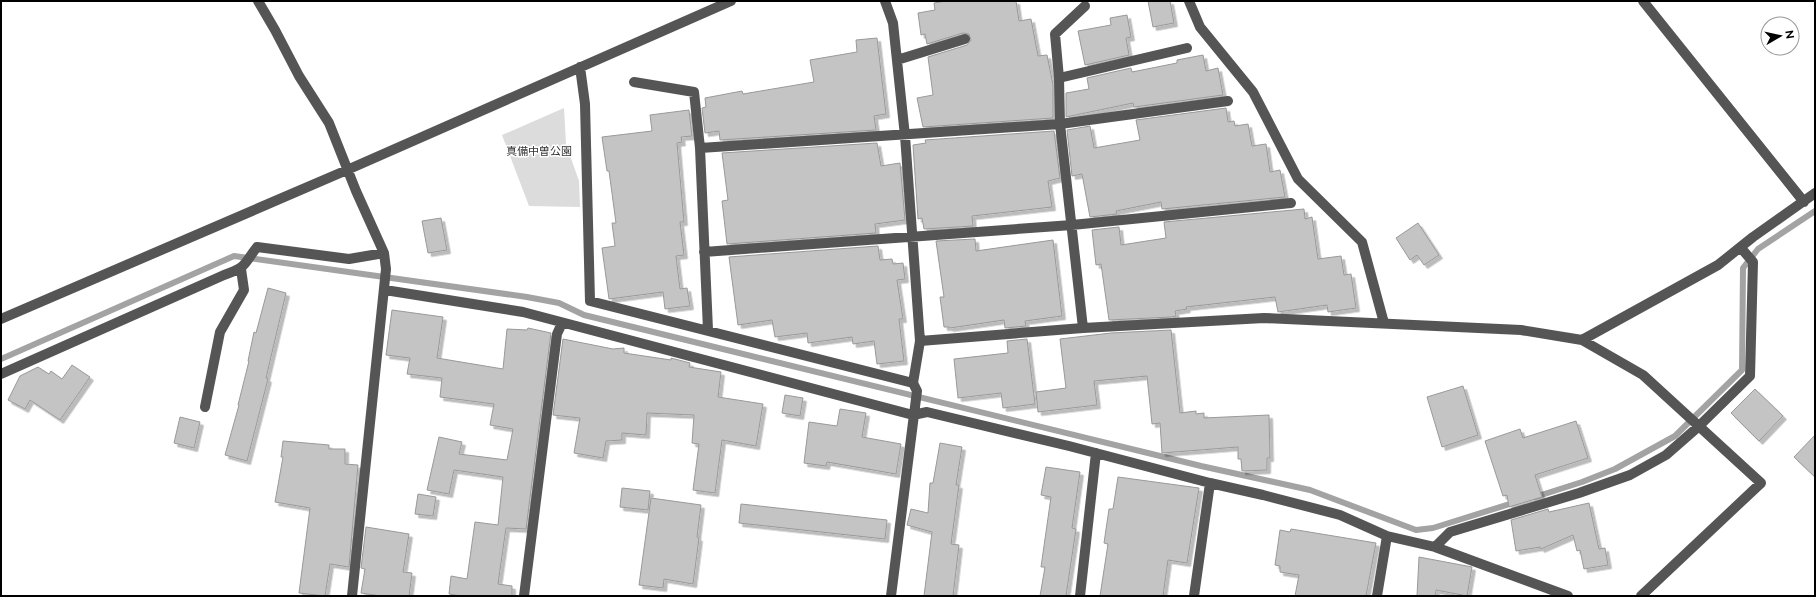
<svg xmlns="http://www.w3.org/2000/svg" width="1816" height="597" font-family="Raleway,'Noto Sans JP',sans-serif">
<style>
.green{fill:#dcdcdc}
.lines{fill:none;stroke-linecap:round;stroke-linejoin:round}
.stream{stroke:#a3a3a3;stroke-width:6}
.building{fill:#c4c4c4;stroke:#999;filter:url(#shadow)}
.minor{stroke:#555;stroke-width:10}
.labels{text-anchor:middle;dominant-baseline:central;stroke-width:3;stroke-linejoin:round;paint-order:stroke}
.park-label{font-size:11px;fill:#333;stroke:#fff}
</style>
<defs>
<filter id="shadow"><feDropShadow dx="3.5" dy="3.5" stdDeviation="0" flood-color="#0004"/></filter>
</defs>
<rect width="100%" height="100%" fill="#fff"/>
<path class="green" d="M 564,108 L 566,144 L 579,181 L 580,207 L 529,206 L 502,135 Z"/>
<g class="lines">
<path class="stream" d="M 1,359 L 234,256 L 527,297 L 559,303 L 584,315 L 1201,466 L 1310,490 L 1416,530 L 1433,528 L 1516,502
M 1535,497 L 1582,482 L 1615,469 L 1675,436 L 1742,370 L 1743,268 L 1758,249 L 1815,211"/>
</g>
<path class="building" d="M 946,1 L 1016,1 L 1019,21 L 1031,19 L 1038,56 L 1047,55 L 1053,85 L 1053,118 L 923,127 L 917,98 L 933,95 L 928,57 L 967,45 L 971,40 L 969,34 L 963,33 L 927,44 L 925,34 L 921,35 L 918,13 L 935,10 L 934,3 Z
M 1148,1 L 1170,1 L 1174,23 L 1153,27 Z
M 1127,15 L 1131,37 L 1126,38 L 1129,55 L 1085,65 L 1078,31 L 1111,25 L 1110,18 Z
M 877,38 L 886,114 L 874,116 L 876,130 L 720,140 L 719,131 L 705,133 L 702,108 L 706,107 L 705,98 L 742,91 L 743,94 L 814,82 L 810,60 L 857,52 L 856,40 Z
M 1203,55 L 1206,71 L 1218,68 L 1223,95 L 1134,107 L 1133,103 L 1066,117 L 1066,93 L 1089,89 L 1087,78 L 1131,68 L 1132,72 L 1177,63 L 1177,60 Z
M 1226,108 L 1228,122 L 1234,121 L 1235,126 L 1248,124 L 1252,146 L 1266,144 L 1270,172 L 1280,170 L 1285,197 L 1162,209 L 1161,202 L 1116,211 L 1117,214 L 1090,217 L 1082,174 L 1072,176 L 1067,130 L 1090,126 L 1094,148 L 1140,140 L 1136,120 Z
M 689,110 L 692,136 L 681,137 L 682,142 L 677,143 L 684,222 L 680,222 L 684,255 L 676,256 L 680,289 L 687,288 L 690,306 L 665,309 L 663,292 L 609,299 L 602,248 L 615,246 L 612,223 L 616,223 L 609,171 L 607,171 L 602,137 L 652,131 L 650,115 Z
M 1054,131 L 1060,178 L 1048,181 L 1052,207 L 972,216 L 973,226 L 924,229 L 922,218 L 918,219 L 913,145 L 926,143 L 925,140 Z
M 877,143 L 881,166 L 900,163 L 905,220 L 875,224 L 876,233 L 727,244 L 722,201 L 728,200 L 722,153 Z
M 1304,209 L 1305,219 L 1312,217 L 1318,259 L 1341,256 L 1344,275 L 1351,274 L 1356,308 L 1328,312 L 1327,305 L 1278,312 L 1275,297 L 1186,307 L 1187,309 L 1175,311 L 1176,316 L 1171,317 L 1109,320 L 1101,264 L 1096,265 L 1092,230 L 1119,227 L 1121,245 L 1166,238 L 1164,222 Z
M 441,218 L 447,250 L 428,253 L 422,221 Z
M 1418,223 L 1439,255 L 1424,265 L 1417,255 L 1410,260 L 1396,238 Z
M 975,239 L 976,251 L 1053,240 L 1062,316 L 1025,321 L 1026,326 L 1005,328 L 1004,320 L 950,328 L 949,327 L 944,327 L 940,297 L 944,297 L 936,241 Z
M 878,246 L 880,260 L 892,259 L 893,264 L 903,263 L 905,279 L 897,280 L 903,319 L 899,319 L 904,361 L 877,364 L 874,341 L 853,344 L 852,337 L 808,343 L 807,333 L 775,337 L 772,320 L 738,325 L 729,257 Z
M 268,288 L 286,293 L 266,378 L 268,379 L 247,461 L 225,455 L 239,405 L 238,405 L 249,361 L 248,361 L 254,332 L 256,333 Z
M 392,310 L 443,317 L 437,358 L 503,369 L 507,329 L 527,330 L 528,328 L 551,333 L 526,529 L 506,528 L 498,584 L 512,586 L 512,596 L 461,596 L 449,594 L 451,576 L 467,579 L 475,522 L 498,525 L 503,477 L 454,470 L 449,494 L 427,490 L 439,437 L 462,442 L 459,454 L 507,460 L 513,429 L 490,425 L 494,404 L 440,397 L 442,378 L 407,374 L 410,358 L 386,355 Z
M 1171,330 L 1180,413 L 1196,411 L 1196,414 L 1204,413 L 1204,418 L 1269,415 L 1270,458 L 1267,458 L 1267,470 L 1242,471 L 1241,459 L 1238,459 L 1238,447 L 1162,453 L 1160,423 L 1152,424 L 1147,376 L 1094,381 L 1097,405 L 1038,412 L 1036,392 L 1066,388 L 1060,339 L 1111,333 Z
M 563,339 L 613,349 L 624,348 L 624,353 L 671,360 L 671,358 L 690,363 L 689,367 L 721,372 L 718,397 L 763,404 L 756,446 L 722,440 L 715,493 L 693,490 L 699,444 L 692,443 L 694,415 L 647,413 L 646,435 L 622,433 L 622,440 L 606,441 L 603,458 L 574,453 L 580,418 L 553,415 Z
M 1027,339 L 1035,404 L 1003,408 L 1001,393 L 958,398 L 954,359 L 1008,353 L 1007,341 Z
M 72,365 L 90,377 L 60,420 L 30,400 L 25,409 L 8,400 L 20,376 L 38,367 L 49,374 L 51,371 L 62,379 Z
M 1463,386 L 1478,435 L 1442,447 L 1427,397 Z
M 1755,389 L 1783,416 L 1759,441 L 1731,413 Z
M 785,395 L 803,398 L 800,416 L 782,413 Z
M 840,409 L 866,413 L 862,437 L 901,444 L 896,474 L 827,462 L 826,466 L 804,463 L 809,422 L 837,426 Z
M 180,417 L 200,422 L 194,448 L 174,443 Z
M 1576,421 L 1588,458 L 1535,475 L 1542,497 L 1509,507 L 1507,495 L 1503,496 L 1485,441 L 1520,429 L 1523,438 Z
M 1815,435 L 1815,477 L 1794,457 Z
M 283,441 L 329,445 L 329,449 L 345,449 L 345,464 L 358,465 L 349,567 L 330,564 L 325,596 L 299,593 L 310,508 L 275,502 L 283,457 L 281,457 Z
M 940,443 L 962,447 L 956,485 L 959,485 L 951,544 L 959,545 L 953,596 L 924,596 L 932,532 L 907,525 L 911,509 L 928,513 L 930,483 L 933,483 Z
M 1046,467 L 1080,472 L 1072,528 L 1076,529 L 1066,596 L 1040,596 L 1045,567 L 1041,567 L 1051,497 L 1041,495 Z
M 1118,477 L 1199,488 L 1187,563 L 1168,560 L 1163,596 L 1100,596 L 1108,544 L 1104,543 L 1109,509 L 1113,509 Z
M 622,488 L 650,491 L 648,510 L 620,507 Z
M 418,494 L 436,497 L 433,516 L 415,514 Z
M 651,498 L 701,505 L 697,537 L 699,538 L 693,584 L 664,579 L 663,588 L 639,585 Z
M 1589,503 L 1599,549 L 1605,548 L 1608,565 L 1584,569 L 1580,550 L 1577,551 L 1573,535 L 1541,549 L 1540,547 L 1516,551 L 1511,520 L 1548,509 L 1549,512 Z
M 741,504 L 887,520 L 885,539 L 739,523 Z
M 366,527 L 409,534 L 403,572 L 412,573 L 409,596 L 381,596 L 361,593 L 365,569 L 361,568 Z
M 1291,529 L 1376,543 L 1366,596 L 1295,596 L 1299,575 L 1280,572 L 1280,566 L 1275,565 L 1280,530 L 1290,532 Z
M 1419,557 L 1472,567 L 1467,596 L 1436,590 L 1435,596 L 1417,596 Z"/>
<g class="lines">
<path class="minor" d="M 258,1 L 275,30 L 299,76 L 329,123 L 356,191 L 384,253 L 386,269 L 352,596
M 885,1 L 893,23 L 905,136 L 920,341 L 913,383 L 917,391 L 891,596
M 1189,1 L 1200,27 L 1253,92 L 1298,179 L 1362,242 L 1384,323
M 1643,1 L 1804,202
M 1187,48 L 1059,78 L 1060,124 L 1228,101
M 897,60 L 965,39
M 580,67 L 585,104 L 590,301 L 913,383
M 1059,78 L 1055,34 L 1085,6
M 634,82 L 694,92 L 700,148 L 1060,124 L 1083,328
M 700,148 L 708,330
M 704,252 L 1072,225 L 1291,203
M 385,290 L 523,312 L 913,415 L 927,412 L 1069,446 L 1210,483 L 1263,495 L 1340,515 L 1387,536 L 1435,547 L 1568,596
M 1,319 L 347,170 L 731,1
M 1582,340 L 1718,265 L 1753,237 L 1815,193
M 920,341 L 1083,328 L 1264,318 L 1521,330 L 1582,340 L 1643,375 L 1761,483 L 1641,596
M 1,374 L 224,275 C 247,267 243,265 257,247 L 349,259 L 384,253
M 205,407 L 220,332 L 244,290 L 241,269
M 1435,547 L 1450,532 L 1579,493 L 1630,475 L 1666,455 L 1698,427 L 1750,376 L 1753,262 L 1741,248
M 524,596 L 557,334 L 562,323
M 1080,596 L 1096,453
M 1194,596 L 1210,483
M 1377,596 L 1387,536"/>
</g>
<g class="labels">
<g class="park-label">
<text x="539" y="151">真備中曽公園</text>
</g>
</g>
<rect width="1816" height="597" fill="none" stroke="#000000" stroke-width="4"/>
<g transform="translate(1780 36) rotate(81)"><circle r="19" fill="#ffffff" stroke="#999999"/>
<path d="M0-3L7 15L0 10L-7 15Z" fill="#000000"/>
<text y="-6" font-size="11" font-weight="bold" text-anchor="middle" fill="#000000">N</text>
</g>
</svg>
